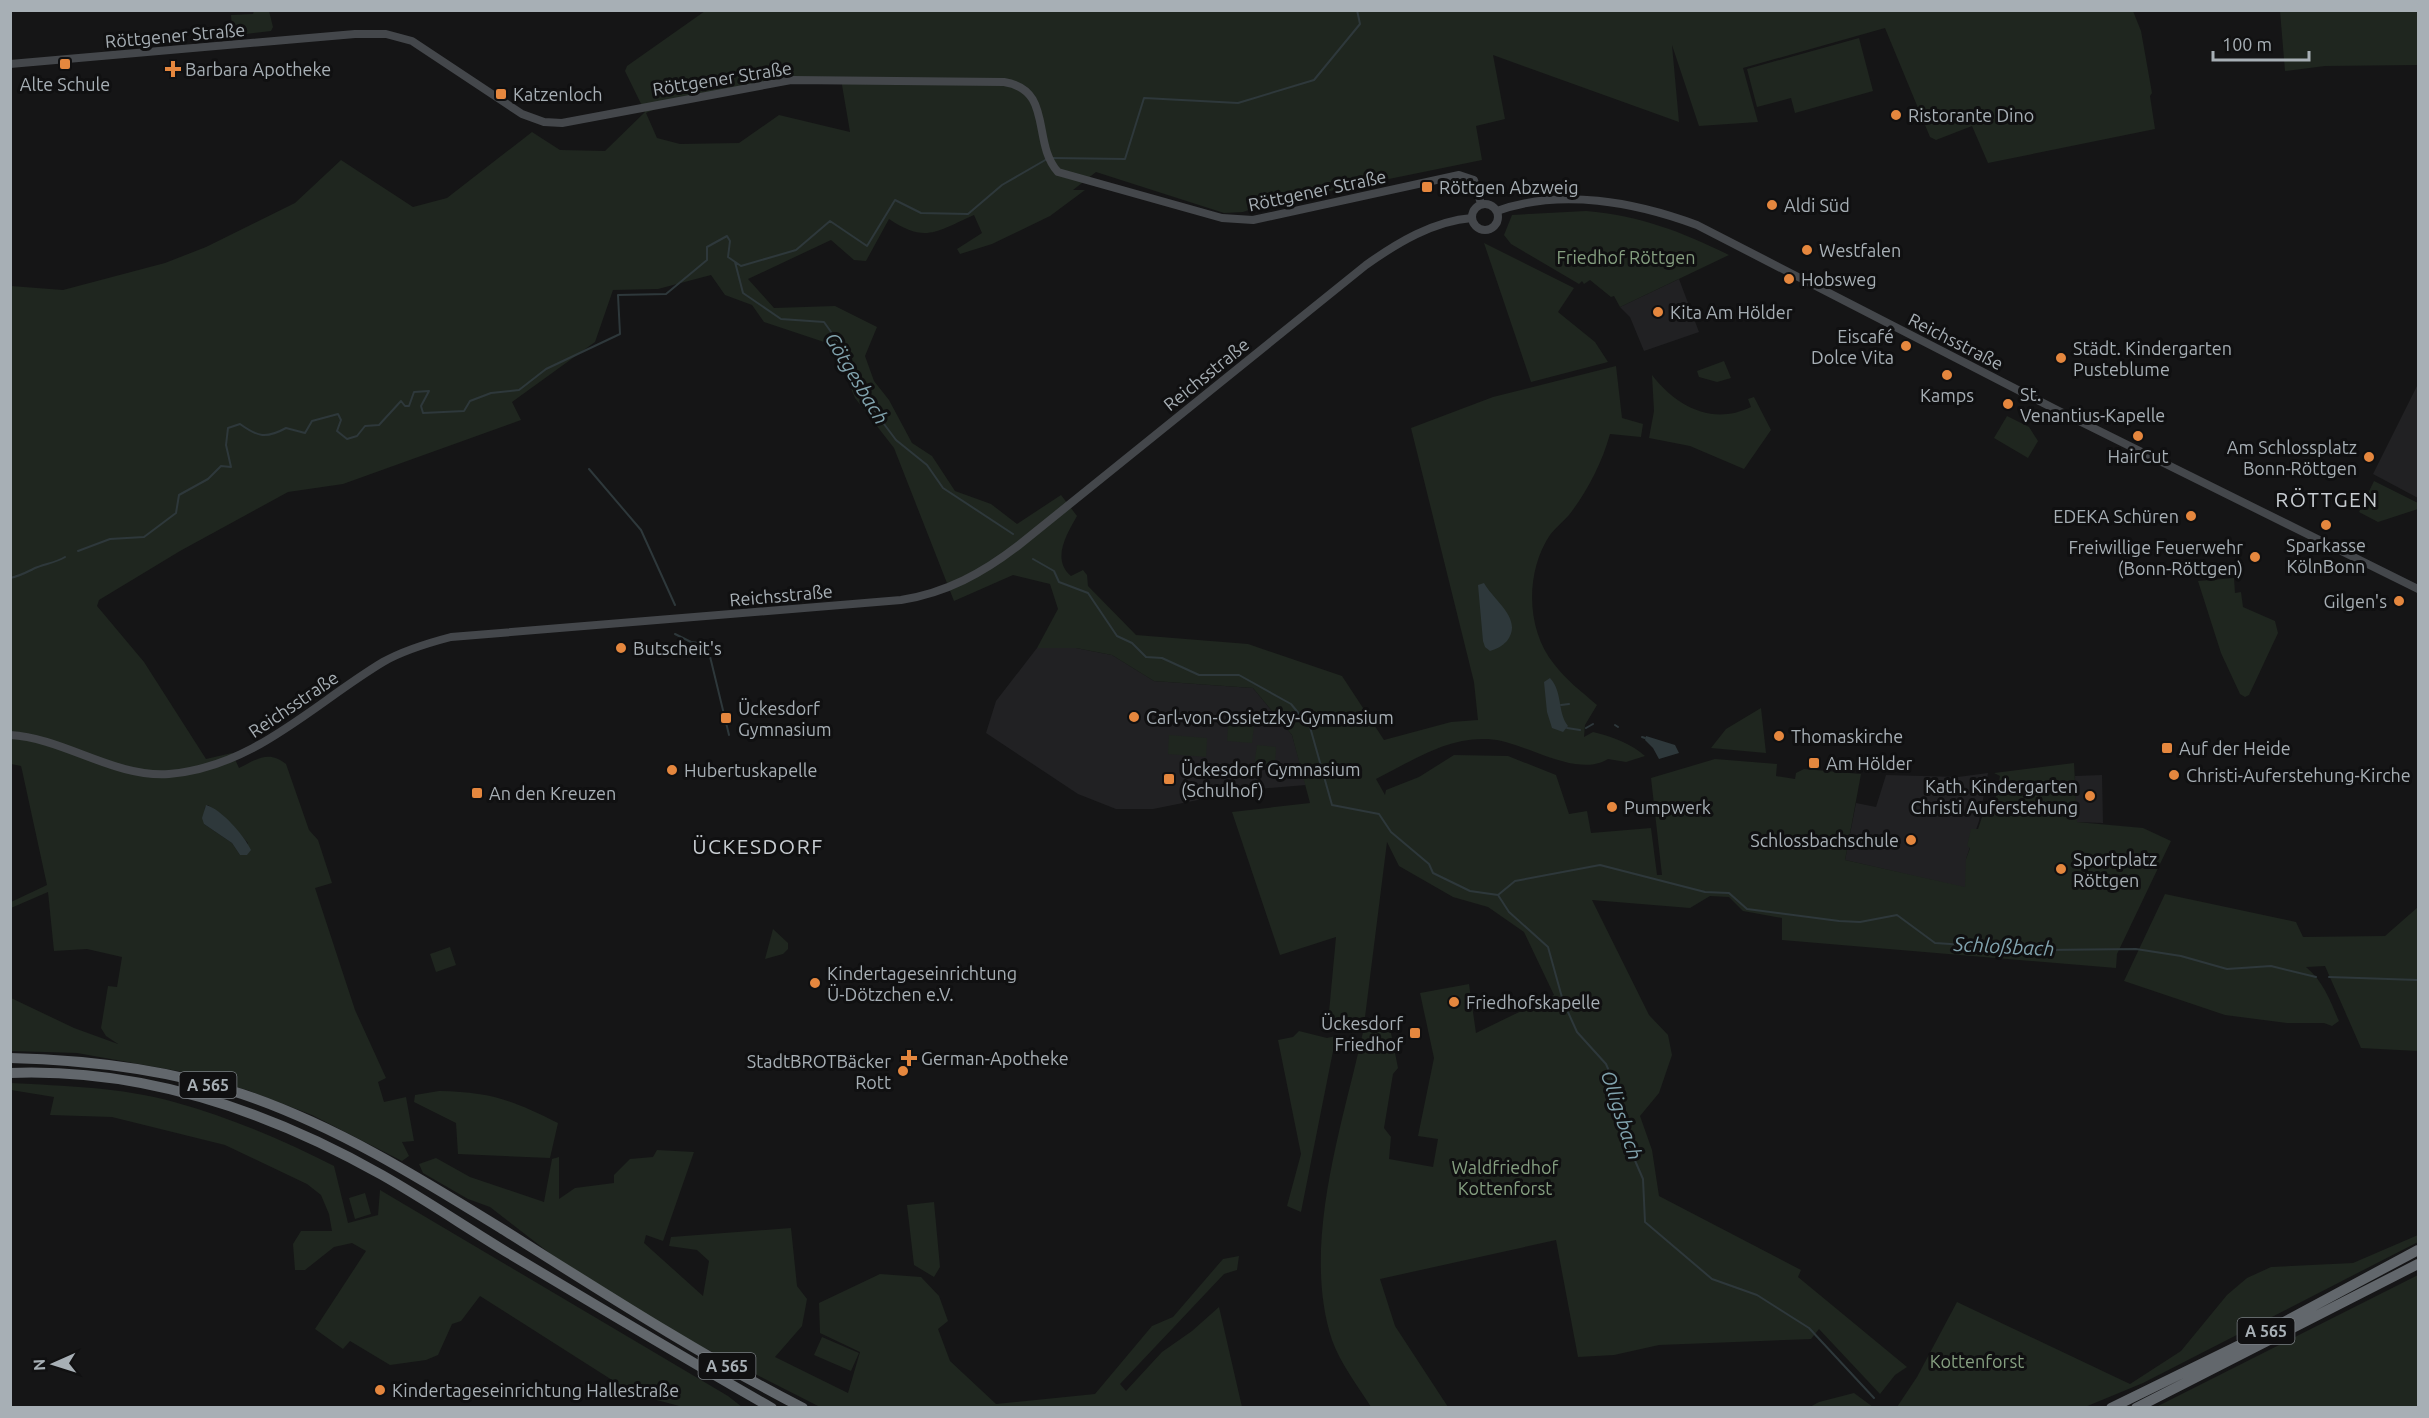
<svg xmlns="http://www.w3.org/2000/svg" width="2429" height="1418" font-family="Ubuntu,sans-serif">
<style>
.built{fill:#212123}
.green{fill:#1f261f;fill-rule:evenodd}
.water{fill:#2e383b}
.lines{fill:none;stroke-linecap:round;stroke-linejoin:round}
.stream{stroke:#2e383b;stroke-width:2}
.secondary{stroke:#44474b;stroke-width:8}
.highway{stroke:#62676c;stroke-width:10}
.poi-dot{fill:#e5873e;stroke:#101011;stroke-width:2}
.labels{text-anchor:middle;dominant-baseline:central;stroke-width:6;stroke-linejoin:round;paint-order:stroke}
.shield{fill:#101011;stroke:#7a7f84;stroke-width:1.5}
.shield-label{font-size:16px;font-weight:bold;fill:#a7afb5}
.street-label{font-size:18px;fill:#a7afb5;stroke:#101011}
.poi-label{font-size:18px;fill:#a7afb5;stroke:#101011;text-anchor:start}
.park-label{font-size:18px;fill:#859f80;stroke:#101011}
.water-label{font-size:20px;font-style:italic;fill:#81a3ae;stroke:#101011}
.quarter-label{font-size:21px;letter-spacing:1.5px;fill:#c8cdd2;stroke:#101011}
</style>
<rect width="100%" height="100%" fill="#151516"/>
<path class="built" d="M 1679,279 L 1699,332 L 1644,351 L 1630,317 L 1620,307 Z
M 2418,384 L 2418,498 L 2373,474 Z
M 1037,648 L 1076,648 L 1112,655 L 1154,681 L 1253,688 L 1292,735 L 1306,785 L 1222,792 L 1203,799 L 1153,809 L 1116,809 L 1078,794 L 986,733 L 996,701 Z
M 1988,773 L 1979,821 L 1966,859 L 1966,888 L 1845,860 L 1856,803 L 1876,807 L 1886,775 L 1958,777 Z
M 2102,775 L 2103,823 L 2076,822 L 2075,776 Z"/>
<path class="green" d="M 254,11 L 269,11 L 273,27 L 271,31 L 237,35 L 232,30 L 231,15 L 253,14 Z
M 705,11 L 2133,11 L 2141,31 L 2152,93 L 2150,96 L 2155,129 L 1988,163 L 1972,126 L 1936,140 L 1930,137 L 1885,28 L 1743,68 L 1758,122 L 1699,126 L 1672,45 L 1679,122 L 1493,55 L 1505,119 L 1476,126 L 1482,160 L 1266,204 L 1243,212 L 1224,213 L 1096,172 L 1073,190 L 1085,190 L 1050,216 L 992,244 L 960,254 L 957,249 L 982,233 L 974,215 C 937,231 926,244 889,219 L 866,261 L 854,260 L 831,240 L 748,279 L 774,308 L 835,306 L 877,327 L 865,356 L 874,381 L 889,400 L 912,443 L 932,456 L 955,491 L 991,504 L 1017,524 L 1061,495 L 1077,516 C 1067,534 1051,559 1071,576 L 1083,570 L 1087,575 L 1088,586 L 1136,635 L 1248,644 L 1342,676 L 1384,740 L 1451,722 L 1478,720 L 1474,682 L 1411,428 L 1493,397 L 1616,366 L 1622,418 L 1643,424 L 1641,437 L 1610,434 C 1602,463 1587,492 1569,515 C 1563,522 1555,528 1550,535 C 1525,572 1526,630 1554,664 C 1566,680 1582,692 1597,705 L 1585,725 L 1584,737 L 1593,732 C 1611,736 1632,744 1645,756 L 1626,762 L 1608,759 C 1575,779 1525,741 1488,739 C 1446,737 1412,761 1376,779 L 1385,795 L 1386,790 L 1419,777 L 1454,755 L 1508,756 L 1556,775 L 1569,814 L 1587,811 L 1591,833 L 1651,828 L 1657,875 L 1662,875 L 1651,778 L 1715,759 L 1777,764 L 1776,776 L 1795,779 L 1796,773 L 1804,769 L 1861,774 L 1845,860 L 1965,887 L 1966,859 L 1970,848 L 1967,846 L 1971,829 L 1978,829 L 1984,811 L 1992,815 L 2000,776 L 1994,773 L 2074,763 L 2077,822 L 2143,828 L 2171,841 L 2117,954 L 2116,968 L 1782,940 L 1782,918 L 1743,911 L 1729,897 L 1710,896 L 1690,908 L 1592,900 L 1649,1015 L 1668,1035 L 1672,1055 L 1659,1093 L 1640,1116 L 1652,1150 L 1659,1196 L 1801,1270 L 1798,1277 L 1907,1367 L 1895,1375 L 1880,1394 L 1819,1329 L 1811,1339 L 1659,1345 L 1614,1355 L 1578,1357 L 1556,1240 L 1380,1279 L 1395,1326 L 1448,1407 L 1371,1407 C 1358,1386 1340,1363 1332,1340 C 1301,1245 1342,1127 1363,1032 L 1390,1028 L 1398,1068 L 1393,1074 L 1384,1128 L 1391,1137 L 1389,1159 L 1433,1167 L 1438,1139 L 1418,1136 L 1434,1058 L 1420,993 L 1469,984 L 1476,1033 L 1554,995 L 1524,932 L 1488,907 L 1453,897 L 1399,866 L 1387,842 L 1365,1017 L 1328,1023 L 1336,937 L 1280,955 L 1232,812 L 1310,803 L 1292,735 L 1253,688 L 1154,681 L 1112,655 L 1076,648 L 1037,648 L 1058,609 L 1050,584 L 1013,575 L 954,601 L 894,448 L 855,398 L 833,345 L 764,322 L 752,305 L 725,295 L 711,275 L 658,289 L 613,290 L 595,342 L 512,402 L 521,420 L 343,484 L 288,492 L 180,551 L 99,600 L 97,606 L 144,662 L 206,759 L 232,753 L 239,768 C 257,759 269,750 286,764 L 309,830 L 318,840 L 332,883 L 315,888 L 355,1010 L 386,1078 L 378,1082 L 384,1102 L 406,1097 L 414,1141 L 402,1142 L 409,1156 L 402,1161 L 312,1115 L 247,1090 L 178,1071 L 77,1053 L 11,1051 L 11,998 L 74,1028 L 118,1044 L 106,1036 L 101,1028 L 108,986 L 117,987 L 122,957 L 87,949 L 54,951 L 48,892 L 11,908 L 11,902 L 47,885 L 22,770 L 21,766 L 11,764 L 11,286 L 63,290 L 165,263 L 206,247 L 295,203 L 341,160 L 413,207 L 447,198 L 532,132 L 560,150 L 605,151 L 645,112 L 625,71 L 627,66 ZM 788,77 L 841,79 L 850,132 L 779,115 L 739,143 L 680,144 L 657,138 L 646,113 L 680,98 ZM 208,805 L 228,821 L 248,843 L 240,855 L 232,843 L 204,824 L 205,807 Z
M 2280,11 L 2418,11 L 2418,65 L 2325,66 L 2285,71 Z
M 1859,38 L 1873,91 L 1795,113 L 1791,98 L 1757,107 L 1747,69 Z
M 1586,211 C 1641,216 1680,231 1729,255 L 1620,307 L 1614,296 L 1611,297 L 1590,280 L 1584,284 L 1582,281 L 1579,284 L 1511,244 L 1504,235 L 1512,215 Z
M 1484,243 L 1574,288 L 1558,312 L 1595,342 L 1608,362 L 1531,382 Z
M 1724,361 L 1731,378 L 1717,382 L 1699,377 L 1697,371 Z
M 1652,375 C 1676,406 1712,426 1751,407 L 1748,399 L 1754,397 L 1771,430 L 1744,469 L 1690,446 L 1649,438 L 1654,411 Z
M 2007,416 L 2029,427 L 2038,441 L 2028,458 L 1994,438 Z
M 2374,481 L 2418,503 L 2418,509 L 2378,522 L 2359,512 Z
M 2234,578 L 2235,593 L 2241,592 L 2243,607 L 2275,621 L 2278,633 L 2249,695 L 2245,697 L 2240,694 L 2221,653 L 2198,581 Z
M 1761,708 L 1766,753 L 1711,748 L 1726,729 Z
M 1229,716 L 1255,718 L 1252,743 L 1227,741 Z
M 1169,735 L 1207,738 L 1206,757 L 1168,754 Z
M 1257,745 L 1276,747 L 1275,767 L 1254,766 Z
M 2165,894 L 2296,922 L 2303,937 L 2385,936 L 2418,907 L 2418,1051 L 2361,1048 L 2325,966 L 2306,967 C 2324,982 2330,1001 2339,1021 L 2332,1026 L 2324,1023 L 2287,1023 L 2225,1015 L 2124,981 Z
M 773,929 L 788,943 L 788,949 L 783,954 L 765,959 Z
M 450,947 L 456,965 L 436,972 L 430,954 Z
M 1299,1031 L 1327,1038 L 1336,1036 L 1301,1212 L 1287,1206 L 1301,1154 L 1278,1040 L 1293,1037 Z
M 11,1083 C 64,1086 121,1087 174,1102 C 229,1117 283,1140 334,1166 L 348,1223 L 378,1215 L 380,1190 L 728,1396 L 742,1407 L 683,1407 L 634,1394 L 480,1296 L 461,1321 L 452,1324 L 438,1355 L 426,1360 L 390,1365 L 350,1341 L 343,1349 L 315,1329 L 366,1251 L 352,1243 L 334,1247 L 305,1270 L 295,1270 L 293,1244 L 301,1231 L 332,1231 L 329,1214 L 321,1195 L 307,1184 L 225,1145 L 112,1117 L 50,1115 L 54,1097 L 11,1090 Z
M 439,1091 C 491,1092 512,1100 558,1123 L 550,1158 L 458,1154 L 456,1123 L 414,1102 L 415,1095 Z
M 657,1150 L 694,1152 L 663,1241 L 646,1235 L 644,1243 L 703,1296 L 709,1261 L 697,1250 L 669,1246 L 671,1237 L 791,1228 L 797,1286 L 807,1299 L 802,1326 L 775,1357 L 848,1393 L 860,1352 L 820,1333 L 819,1303 L 880,1274 L 921,1277 L 939,1296 L 948,1321 L 938,1329 L 950,1361 L 996,1404 L 1095,1394 L 1152,1326 L 1173,1317 L 1223,1259 L 1239,1256 L 1237,1270 L 1224,1274 L 1120,1384 L 1126,1391 L 1162,1352 L 1192,1331 L 1219,1307 L 1242,1407 L 820,1407 L 677,1334 L 561,1262 L 490,1207 L 468,1199 L 423,1173 L 419,1164 L 436,1158 L 470,1177 L 544,1202 L 552,1159 L 559,1157 L 559,1199 L 575,1188 L 614,1183 L 614,1175 L 630,1159 L 653,1157 Z
M 365,1193 L 371,1214 L 355,1219 L 349,1198 Z
M 934,1202 L 940,1267 L 934,1277 L 914,1265 L 907,1205 Z
M 2418,1235 L 2418,1242 L 2143,1383 L 2085,1407 L 1897,1407 L 1917,1377 L 1957,1302 L 2130,1384 L 2181,1351 L 2227,1295 L 2247,1278 L 2271,1267 L 2353,1263 Z
M 2418,1275 L 2418,1407 L 2156,1407 Z
M 822,1337 L 859,1353 L 851,1371 L 814,1355 Z
M 1854,1393 L 1873,1407 L 1810,1407 L 1819,1402 Z"/>
<path class="water" d="M 1484,583 C 1493,600 1524,619 1507,641 C 1502,646 1497,649 1490,651 L 1485,647 L 1483,641 L 1478,585 Z
M 1550,678 C 1563,692 1557,712 1568,726 L 1563,732 L 1552,728 L 1547,712 L 1544,682 Z
M 1646,736 L 1675,745 L 1679,753 L 1659,759 L 1653,748 L 1645,740 Z
M 206,805 C 221,809 244,835 251,850 L 247,855 L 240,855 L 232,843 L 204,824 L 202,818 Z"/>
<g class="lines">
<path class="stream" d="M 1052,158 L 1125,159 L 1144,98 L 1238,103 L 1314,80 L 1360,24 L 1357,10
M 735,262 L 743,293 L 781,319 L 824,322 L 836,339 L 863,396 L 896,440 L 927,465 L 943,488 L 1013,534
M 589,469 L 641,530 L 675,605
M 78,551 L 110,539 L 144,537 L 176,513 L 179,495 L 208,479 L 221,466 L 231,467 L 226,445 L 228,428 L 240,424 C 258,437 266,439 286,428 L 305,433 L 312,421 L 338,414 L 341,420 L 337,431 L 347,439 L 357,436 L 365,426 L 379,425 L 401,401 L 405,406 L 409,406 L 414,392 L 429,391 L 421,406 L 423,413 L 464,411 L 470,401 L 491,393 L 519,390 L 546,369 L 620,334 L 618,295 L 666,294 L 707,260 L 707,247 L 727,236 L 730,241 L 728,257 L 741,266 L 796,250 L 830,221 L 867,246 L 895,200 L 921,213 L 968,214 L 1002,185 L 1047,159
M 1033,559 L 1054,571 L 1059,582 L 1088,593 L 1117,636 L 1132,643 L 1146,657 L 1162,658 L 1199,675 L 1239,675 L 1291,704 L 1310,727 L 1332,805 L 1379,814 L 1391,832 L 1429,864 L 1433,873 L 1470,891 L 1498,895
M 10,578 C 20,576 25,573 33,569 C 44,564 55,563 65,557
M 675,634 L 691,642 L 707,644 L 729,735
M 1561,705 L 1569,704
M 1615,725 L 1618,727
M 1567,728 L 1580,730
M 1586,728 L 1593,724
M 1642,737 L 1645,738
M 1498,895 L 1515,881 L 1600,865 L 1705,892 L 1729,893 L 1747,909 L 1839,921 L 1860,922 L 1897,915 L 1935,943 L 2043,950 L 2136,949 L 2181,956 L 2227,969 L 2271,966 L 2316,977
M 1498,895 L 1509,912 L 1548,947 L 1563,1001 L 1577,1032 L 1606,1064 L 1617,1090 L 1623,1133 L 1643,1179 L 1645,1222 L 1712,1279 L 1757,1295 L 1809,1328 L 1874,1398
M 2329,977 L 2418,980"/>
<path class="secondary" d="M 10,64 L 355,34 L 386,34 L 412,41 L 522,114 L 544,122 L 562,123 L 791,80 L 1004,82 C 1054,90 1031,142 1058,172 L 1222,218 L 1253,220 L 1459,175 L 1474,180 L 1481,204
M1472 217a13 13 0 1 1 26 0a13 13 0 1 1-26 0Z
M 1497,211 C 1561,188 1635,202 1697,225 L 2057,410 L 2418,589
M 10,735 C 64,738 114,778 169,774 C 254,767 313,704 383,662 C 404,650 428,643 451,637 L 901,600 C 946,593 983,573 1019,545 L 1366,265 C 1397,243 1433,221 1472,218"/>
<path class="highway" d="M 10,1058 C 90,1060 167,1069 242,1094 C 337,1126 423,1180 507,1232 C 604,1293 700,1355 803,1408
M 10,1073 C 142,1068 269,1111 382,1175 C 426,1200 467,1228 510,1254 C 597,1306 684,1358 772,1408
M 2111,1408 L 2256,1337 L 2418,1250
M 2136,1408 L 2418,1264"/>
</g>
<g class="poi-dot">
<rect x="59" y="58" width="12" height="12" rx="3"/>
<path d="M170 60h6v6h6v6h-6v6h-6v-6h-6v-6h6z"/>
<rect x="495" y="88" width="12" height="12" rx="3"/>
<circle cx="1896" cy="115" r="6"/>
<rect x="1421" y="181" width="12" height="12" rx="3"/>
<circle cx="1772" cy="205" r="6"/>
<circle cx="1807" cy="250" r="6"/>
<circle cx="1789" cy="279" r="6"/>
<circle cx="1658" cy="312" r="6"/>
<circle cx="1906" cy="346" r="6"/>
<circle cx="2061" cy="358" r="6"/>
<circle cx="1947" cy="375" r="6"/>
<circle cx="2008" cy="404" r="6"/>
<circle cx="2138" cy="436" r="6"/>
<circle cx="2369" cy="457" r="6"/>
<circle cx="2191" cy="516" r="6"/>
<circle cx="2326" cy="525" r="6"/>
<circle cx="2255" cy="557" r="6"/>
<circle cx="2399" cy="601" r="6"/>
<circle cx="621" cy="648" r="6"/>
<circle cx="1134" cy="717" r="6"/>
<rect x="720" y="712" width="12" height="12" rx="3"/>
<circle cx="1779" cy="736" r="6"/>
<rect x="2161" y="742" width="12" height="12" rx="3"/>
<rect x="1808" y="757" width="12" height="12" rx="3"/>
<circle cx="672" cy="770" r="6"/>
<circle cx="2174" cy="775" r="6"/>
<rect x="1163" y="773" width="12" height="12" rx="3"/>
<rect x="471" y="787" width="12" height="12" rx="3"/>
<circle cx="2090" cy="796" r="6"/>
<circle cx="1612" cy="807" r="6"/>
<circle cx="1911" cy="840" r="6"/>
<circle cx="2061" cy="869" r="6"/>
<circle cx="815" cy="983" r="6"/>
<circle cx="1454" cy="1002" r="6"/>
<rect x="1409" y="1027" width="12" height="12" rx="3"/>
<path d="M906 1049h6v6h6v6h-6v6h-6v-6h-6v-6h6z"/>
<circle cx="903" cy="1071" r="6"/>
<circle cx="380" cy="1390" r="6"/>
</g>
<g class="labels">
<g class="shield">
<rect x="179.5" y="1072" width="57" height="26" rx="4.5"/>
<rect x="2237.5" y="1318" width="57" height="26" rx="4.5"/>
<rect x="698.5" y="1353" width="57" height="26" rx="4.5"/>
</g>
<g class="shield-label">
<text x="208" y="1085">A 565</text>
<text x="2266" y="1331">A 565</text>
<text x="727" y="1366">A 565</text>
</g>
<g class="street-label">
<text transform="translate(175 35) rotate(-5)">Röttgener Straße</text>
<text transform="translate(722 78) rotate(-9)">Röttgener Straße</text>
<text transform="translate(1317 190) rotate(-12)">Röttgener Straße</text>
<text transform="translate(1956 341) rotate(27)">Reichsstraße</text>
<text transform="translate(1206 374) rotate(-39)">Reichsstraße</text>
<text transform="translate(781 595) rotate(-5)">Reichsstraße</text>
<text transform="translate(293 704) rotate(-34)">Reichsstraße</text>
</g>
<g class="poi-label">
<text x="185" y="69">Barbara Apotheke</text>
<text x="65" y="84" text-anchor="middle">Alte Schule</text>
<text x="513" y="94">Katzenloch</text>
<text x="1908" y="115">Ristorante Dino</text>
<text x="1439" y="187">Röttgen Abzweig</text>
<text x="1784" y="205">Aldi Süd</text>
<text x="1819" y="250">Westfalen</text>
<text x="1801" y="279">Hobsweg</text>
<text x="1670" y="312">Kita Am Hölder</text>
<text x="1894" y="336" text-anchor="end">Eiscafé<tspan x="1894" dy="21">Dolce Vita</tspan></text>
<text x="2073" y="348">Städt. Kindergarten<tspan x="2073" dy="21">Pusteblume</tspan></text>
<text x="2020" y="394">St.<tspan x="2020" dy="21">Venantius-Kapelle</tspan></text>
<text x="1947" y="395" text-anchor="middle">Kamps</text>
<text x="2357" y="447" text-anchor="end">Am Schlossplatz<tspan x="2357" dy="21">Bonn-Röttgen</tspan></text>
<text x="2138" y="456" text-anchor="middle">HairCut</text>
<text x="2179" y="516" text-anchor="end">EDEKA Schüren</text>
<text x="2326" y="545" text-anchor="middle">Sparkasse<tspan x="2326" dy="21">KölnBonn</tspan></text>
<text x="2243" y="547" text-anchor="end">Freiwillige Feuerwehr<tspan x="2243" dy="21">(Bonn-Röttgen)</tspan></text>
<text x="2387" y="601" text-anchor="end">Gilgen's</text>
<text x="633" y="648">Butscheit's</text>
<text x="738" y="708">Ückesdorf<tspan x="738" dy="21">Gymnasium</tspan></text>
<text x="1146" y="717">Carl-von-Ossietzky-Gymnasium</text>
<text x="1791" y="736">Thomaskirche</text>
<text x="2179" y="748">Auf der Heide</text>
<text x="1826" y="763">Am Hölder</text>
<text x="1181" y="769">Ückesdorf Gymnasium<tspan x="1181" dy="21">(Schulhof)</tspan></text>
<text x="684" y="770">Hubertuskapelle</text>
<text x="2186" y="775">Christi-Auferstehung-Kirche</text>
<text x="2078" y="786" text-anchor="end">Kath. Kindergarten<tspan x="2078" dy="21">Christi Auferstehung</tspan></text>
<text x="489" y="793">An den Kreuzen</text>
<text x="1624" y="807">Pumpwerk</text>
<text x="1899" y="840" text-anchor="end">Schlossbachschule</text>
<text x="2073" y="859">Sportplatz<tspan x="2073" dy="21">Röttgen</tspan></text>
<text x="827" y="973">Kindertageseinrichtung<tspan x="827" dy="21">Ü-Dötzchen e.V.</tspan></text>
<text x="1466" y="1002">Friedhofskapelle</text>
<text x="1403" y="1023" text-anchor="end">Ückesdorf<tspan x="1403" dy="21">Friedhof</tspan></text>
<text x="921" y="1058">German-Apotheke</text>
<text x="891" y="1061" text-anchor="end">StadtBROTBäcker<tspan x="891" dy="21">Rott</tspan></text>
<text x="392" y="1390">Kindertageseinrichtung Hallestraße</text>
</g>
<g class="park-label">
<text x="1626" y="257">Friedhof Röttgen</text>
<text x="1505" y="1167">Waldfriedhof<tspan x="1505" dy="21">Kottenforst</tspan></text>
<text x="1977" y="1361">Kottenforst</text>
</g>
<g class="water-label">
<text transform="translate(857 378) rotate(59)">Götgesbach</text>
<text transform="translate(2004 946) rotate(3)">Schloßbach</text>
<text transform="translate(1622 1115) rotate(72)">Olligsbach</text>
</g>
<g class="quarter-label">
<text x="2327" y="499">RÖTTGEN</text>
<text x="758" y="846">ÜCKESDORF</text>
</g>
</g>
<rect width="2429" height="1418" fill="none" stroke="#a7afb5" stroke-width="24"/>
<g transform="translate(54 1364) rotate(267)" stroke="#101011" stroke-width="4.5" paint-order="stroke">
<path d="M0-4.5L10 22L0 15L-10 22Z" fill="#a7afb5"/>
<text y="-9" font-size="16" font-weight="bold" text-anchor="middle" fill="#a7afb5">N</text>
</g>
<path d="M2213 51v9h96v-9" fill="none" stroke="#a7afb5" stroke-width="3"/>
<text x="2222" y="51" font-size="18" fill="#a7afb5" stroke="#101011" stroke-width="4.5" paint-order="stroke">100 m</text>
</svg>
